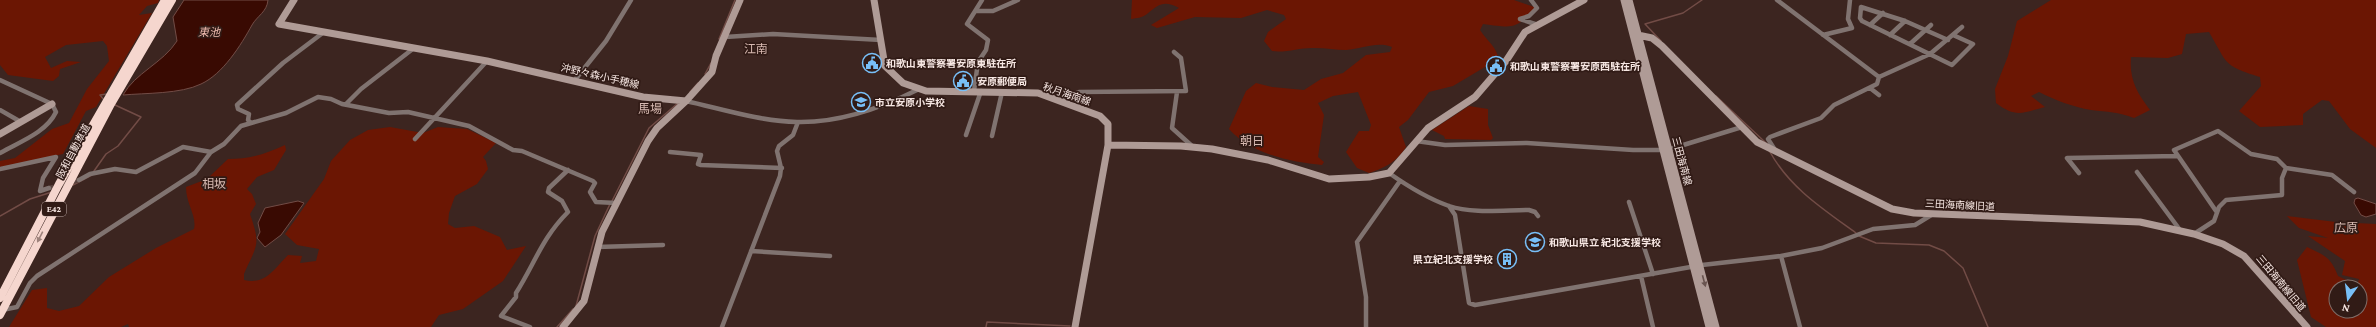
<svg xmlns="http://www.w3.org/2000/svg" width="2376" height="327" font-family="'Crimson Pro','Noto Sans JP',serif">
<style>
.green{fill:#6b1603;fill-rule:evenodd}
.water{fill:#390a02;stroke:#724c46}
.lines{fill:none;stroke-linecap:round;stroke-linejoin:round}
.stream{stroke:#724c46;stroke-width:1.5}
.street-tunnel{stroke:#58423d;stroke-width:4.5;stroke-dasharray:4.5 2;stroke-linecap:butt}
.street{stroke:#807370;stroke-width:4.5}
.secondary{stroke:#af9b96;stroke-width:7}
.highway{stroke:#f5d6ce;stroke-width:8}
.oneway{fill:#9d827b}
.oneway2{fill:#6a5550}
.labels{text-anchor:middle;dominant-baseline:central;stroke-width:3.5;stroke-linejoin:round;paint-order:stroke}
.shield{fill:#311b16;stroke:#bcaaa6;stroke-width:1}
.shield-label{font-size:9px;font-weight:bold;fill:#f7e7e3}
.poi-label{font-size:10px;font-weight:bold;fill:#f7e7e3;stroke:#311b16;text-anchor:start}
.street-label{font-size:10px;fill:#f7e7e3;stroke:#311b16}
.water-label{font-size:11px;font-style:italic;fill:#f1bdb1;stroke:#311b16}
.quarter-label{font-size:12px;fill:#d7b9b1;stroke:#311b16}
</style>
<rect width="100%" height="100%" fill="#3c2520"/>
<path class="green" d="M 0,0 L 159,0 L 158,3 L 147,6 L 139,15 L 152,13 L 96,107 L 86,111 L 63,154 L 0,167 L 0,161 L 15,158 L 52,129 L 69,123 L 87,89 L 109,61 L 107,46 L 103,41 L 66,45 L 45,57 L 51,68 L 67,61 L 81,62 L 60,69 L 59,76 L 53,81 L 8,75 L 0,65 Z
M 1132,0 L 1514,0 L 1537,8 C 1514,30 1514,28 1483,24 L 1480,30 C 1487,41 1494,44 1498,56 L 1495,61 L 1453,86 L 1429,92 L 1408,120 L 1399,127 L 1406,147 C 1396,162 1387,167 1369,173 L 1357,168 L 1346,152 L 1359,131 L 1369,131 L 1371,125 L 1358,92 L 1333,96 L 1318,103 L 1324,115 L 1318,157 L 1324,162 L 1322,165 C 1291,162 1251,154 1229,129 L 1246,91 L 1256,83 L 1272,87 L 1304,90 L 1321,79 L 1343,73 L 1366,55 L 1390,52 L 1392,47 C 1377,41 1362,49 1346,50 C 1336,50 1326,48 1315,48 C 1301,47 1287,53 1272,51 L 1264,41 L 1268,32 L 1286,19 L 1284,15 L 1267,10 L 1241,18 L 1195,17 L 1157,28 L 1151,25 L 1179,8 C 1164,0 1159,4 1147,14 C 1142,18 1137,18 1131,19 Z
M 2051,0 L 2376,0 L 2376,148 L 2350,129 L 2329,101 L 2322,100 L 2303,114 L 2303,125 L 2260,127 L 2239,111 L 2261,86 L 2260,77 C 2222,65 2228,64 2209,32 L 2186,34 L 2182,54 L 2168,58 L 2131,57 C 2129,79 2137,93 2150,110 L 2134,118 C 2118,112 2108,112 2091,110 C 2073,107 2055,100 2039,92 L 2031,96 L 2045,107 C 2022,113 2016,118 1996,103 L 1995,89 L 2008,56 L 2017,21 Z
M 1469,106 L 1488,109 L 1488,125 L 1493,138 L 1491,140 L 1445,139 L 1444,136 L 1432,130 Z
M 390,127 L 423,133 L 438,127 L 467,129 L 496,143 L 483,157 L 486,161 L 488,169 L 477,184 L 455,196 L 449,213 L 448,224 L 455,228 L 474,226 L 500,237 L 507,250 L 526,246 L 503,281 L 463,309 L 439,315 L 431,327 L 129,327 L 128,324 L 121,327 L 9,327 L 32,290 L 47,288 L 47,308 L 59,311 L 79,306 L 109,277 L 156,248 L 194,229 C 197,216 186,204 186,187 L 207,179 L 228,159 C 249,159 266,154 285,145 L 286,150 L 274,170 L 257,177 L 247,189 L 252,194 L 256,204 L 250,214 C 261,246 257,244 244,274 L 244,280 C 266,285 274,269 288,255 L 302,256 L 300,263 L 316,261 L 319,249 L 297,245 L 285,234 L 324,179 L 331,161 L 350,140 L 368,130 Z
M 2287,216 L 2336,222 L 2376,224 L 2376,327 L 2326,327 L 2311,317 L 2297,260 L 2307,247 C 2324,255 2331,257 2338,276 L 2357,285 L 2359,279 L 2342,275 L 2345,261 L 2308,236 L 2328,238 L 2299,228 ZM 2336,287 L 2360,287 L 2360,311 L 2336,311 Z"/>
<path class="water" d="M 184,0 L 268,0 C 267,12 257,16 252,25 C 241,45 223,74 201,84 C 181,94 145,93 123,95 C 135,73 163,63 177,41 L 173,17 Z
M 2358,198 L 2376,204 L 2376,214 L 2366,217 L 2361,215 L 2354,203 L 2355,199 Z
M 298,201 L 304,203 L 281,235 L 265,247 L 257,238 L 260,232 L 258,223 L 265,208 Z"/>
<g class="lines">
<path class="stream" d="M 719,39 L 735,0
M 1661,41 L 1645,24 L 1683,13 L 1702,0
M 705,74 L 711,63
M 690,92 L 698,83
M 1716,96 L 1766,143
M 104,100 L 100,95 L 107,94
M 1770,152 C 1790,188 1823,209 1856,233
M 94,171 L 106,154 L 118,146 L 141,117 L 115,105
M 73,185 L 92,175
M 612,201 L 649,128 L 678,103
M 0,216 L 30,199 L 52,192
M 1859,236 L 1876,243 L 1929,245 L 1944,251 L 1963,268 L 1988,327
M 576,306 L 595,236 L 610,204
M 557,327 L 573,309
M 986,327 L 987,322 L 1070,326"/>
<path class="street-tunnel" d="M 49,188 L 79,180"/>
<path class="street" d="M 1531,0 L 1537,8 L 1529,16 L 1520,19 L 1538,25
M 1777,0 L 1879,77
M 977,11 L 993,11 L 1018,0
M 1870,25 L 1883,13
M 1823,35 L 1852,28 L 1848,19 L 1850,0
M 1890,35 L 1905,21
M 725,37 L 773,34 L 881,40
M 1948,40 L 1905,21 L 1861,7 L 1860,18 L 1862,21 L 1952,65 L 1973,44 L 1953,35
M 1910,44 L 1931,25
M 1879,77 L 1930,54 L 1962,27
M 0,80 L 52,104 L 56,112 C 46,133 19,142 0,153
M 574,81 L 606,41 L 631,0
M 1870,88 L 1879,95
M 974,91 L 978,62 L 986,50 L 988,40 L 967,24 L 982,0
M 1177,92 L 1172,128 L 1192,146
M 1060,100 L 1079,92 L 1186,91 L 1181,58 L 1174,52
M 686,101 C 722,109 759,121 797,122 C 838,123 881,108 917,90
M 346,104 L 361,89 L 414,48
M 0,110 L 21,122
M 251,123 L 248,120 L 249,114 L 238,109 L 237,105 L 283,63 L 324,32
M 966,135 L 981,91
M 992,136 L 1002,92
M 415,139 L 487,61
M 1416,141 L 1445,145 L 1527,143 L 1633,150 L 1667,150 L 1742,127
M 1775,150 L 1768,139 L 1770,137 L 1821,118 L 1834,105 L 1877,84 L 1879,77
M 670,152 L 701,155 L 698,164 L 701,165 L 782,168
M 2286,168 L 2332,175 L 2354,192
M 0,169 L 56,157 L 43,178 L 40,191 L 49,188
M 2137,172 L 2180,230
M 1389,173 C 1406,185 1429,199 1449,206 C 1472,214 1504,210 1529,210 L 1535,212 L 1538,216
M 2079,173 L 2067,158 L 2177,156
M 79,180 L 90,174 L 115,169 L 136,172 L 183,147 L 211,152
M 1629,202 L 1653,274
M 1449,206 L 1455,215 L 1469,303 L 1475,305 L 1702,265 L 1781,256 L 1822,248 L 1873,229 L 1915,225 L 1933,214
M 2194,234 L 2214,221 L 2219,207 L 2226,200 L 2282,195 L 2282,178 L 2286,168 L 2277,159 L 2251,154 L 2218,131 L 2174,150 L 2216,211
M 597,247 L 663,245
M 751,251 L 830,256
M 1781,256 L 1800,327
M 1641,276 L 1653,327
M 2,310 L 17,307 L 30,283 L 37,276 L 195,173 L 211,152 L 224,144 L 241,126 L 286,113 L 318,97 L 331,99 L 342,104 L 389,113 L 408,112 L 469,126 L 513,150 L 522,151 L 593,181 L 595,183 L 590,192 L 596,202 L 616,203
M 530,327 L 501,316 L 516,297 L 516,293 C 535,263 542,238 568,212 L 562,201 L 548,192 L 549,188 L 568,170
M 722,327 L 780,176 L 781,168 L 777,151 L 779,146 L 793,135 L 798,122
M 1366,327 L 1366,297 L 1357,242 L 1400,181"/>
<path class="secondary" d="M 294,0 L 279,24 L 487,61 L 643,97 L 686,101
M 874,0 L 885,66 L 903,83 L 926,91 L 1038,93 L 1100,116 L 1108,124 L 1108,145 L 1075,327
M 1624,0 L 1709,327
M 1629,0 L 1716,327
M 1633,34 L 1652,38 L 1662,46 L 1757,142 L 1892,209 L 1914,213 L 2140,222 L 2194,234 L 2223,244 L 2244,256 L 2307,327
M 0,134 L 52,104
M 1108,145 L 1181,146 L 1212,149 L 1268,160 L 1329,179 L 1369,177 L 1389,173 L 1428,128 L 1475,97 L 1506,61 L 1525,32 L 1584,0
M 563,327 L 584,301 L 602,232 L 648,141 L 657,128 L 686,101 L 712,72 L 716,56 L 740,0"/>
<path class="highway" d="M 0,298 L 59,184 L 165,0
M 0,315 L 111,104 L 172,0"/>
</g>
<defs><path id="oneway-solid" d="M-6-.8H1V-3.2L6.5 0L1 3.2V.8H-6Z"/></defs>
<use class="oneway" href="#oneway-solid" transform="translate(40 237) rotate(117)"/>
<use class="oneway2" href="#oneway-solid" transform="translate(1704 281) rotate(75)"/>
<defs>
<symbol id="civic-ring" viewBox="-11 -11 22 22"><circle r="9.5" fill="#311b16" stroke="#78bff7" stroke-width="1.5"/><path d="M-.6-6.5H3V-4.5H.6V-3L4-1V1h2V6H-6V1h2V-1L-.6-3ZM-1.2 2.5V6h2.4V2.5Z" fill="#78bff7"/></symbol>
<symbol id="school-ring" viewBox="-11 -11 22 22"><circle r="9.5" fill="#311b16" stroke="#78bff7" stroke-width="1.5"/><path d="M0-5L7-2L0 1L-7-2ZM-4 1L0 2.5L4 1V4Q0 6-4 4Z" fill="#78bff7"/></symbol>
<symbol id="building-ring" viewBox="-11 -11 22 22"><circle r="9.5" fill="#311b16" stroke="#78bff7" stroke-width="1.5"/><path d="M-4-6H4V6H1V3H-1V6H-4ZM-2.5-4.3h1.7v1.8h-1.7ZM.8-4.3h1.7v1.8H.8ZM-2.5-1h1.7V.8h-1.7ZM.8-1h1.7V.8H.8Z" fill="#78bff7"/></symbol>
</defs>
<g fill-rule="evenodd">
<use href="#civic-ring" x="861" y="52" width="22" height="22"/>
<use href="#civic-ring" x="1485" y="55" width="22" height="22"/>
<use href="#civic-ring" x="952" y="70" width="22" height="22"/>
<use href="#school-ring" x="850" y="91" width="22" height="22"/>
<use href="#school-ring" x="1524" y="231" width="22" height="22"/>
<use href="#building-ring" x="1496" y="248" width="22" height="22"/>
</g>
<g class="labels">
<rect class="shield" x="42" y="202" width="24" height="14" rx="3"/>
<g class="shield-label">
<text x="54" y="209">E42</text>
</g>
<g class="poi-label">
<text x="886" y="63">和歌山東警察署安原東駐在所</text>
<text x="1510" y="66">和歌山東警察署安原西駐在所</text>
<text x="977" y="81">安原郵便局</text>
<text x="875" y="102">市立安原小学校</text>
<text x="1549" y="242">和歌山県立 紀北支援学校</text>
<text x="1493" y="259" text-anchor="end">県立紀北支援学校</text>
</g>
<g class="street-label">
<text transform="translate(600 76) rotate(13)">沖野々森小手穂線</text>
<text transform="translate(1067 94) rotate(19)">秋月海南線</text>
<text transform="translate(73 151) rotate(-62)">阪和自動車道</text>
<text transform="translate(1682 161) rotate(75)">三田海南線</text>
<text transform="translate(1960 205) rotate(3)">三田海南線旧道</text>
<text transform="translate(2281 283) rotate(50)">三田海南線旧道</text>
</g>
<g class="water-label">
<text x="209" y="32">東池</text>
</g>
<g class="quarter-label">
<text x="756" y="49">江南</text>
<text x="650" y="109">馬場</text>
<text x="1252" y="141">朝日</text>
<text x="214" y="184">相坂</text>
<text x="2346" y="228">広原</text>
</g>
</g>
<g transform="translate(2348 299) rotate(194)"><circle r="19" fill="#311b16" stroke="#806d68"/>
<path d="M0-3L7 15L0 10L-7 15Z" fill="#78bff7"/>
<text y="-6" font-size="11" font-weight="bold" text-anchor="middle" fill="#f7e7e3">N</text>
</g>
</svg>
